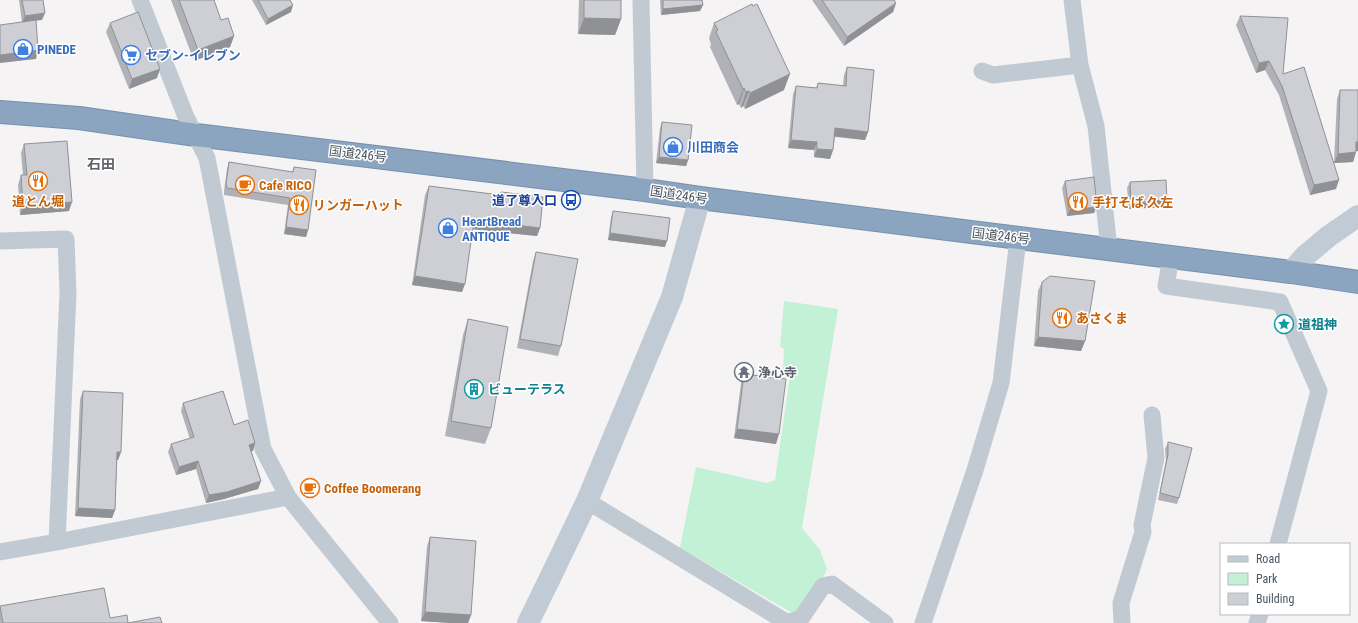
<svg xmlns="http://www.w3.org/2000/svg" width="1358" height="623" font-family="'Roboto Condensed','Noto Sans JP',sans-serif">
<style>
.green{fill:#c3f1d5}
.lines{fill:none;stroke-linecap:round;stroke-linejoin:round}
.highway-casing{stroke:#7690ad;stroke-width:24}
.street{stroke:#c1cad2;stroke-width:17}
.secondary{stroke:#c1cbd6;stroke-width:22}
.highway{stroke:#8ba5c1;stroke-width:22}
.wall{fill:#b0b2b7}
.shaded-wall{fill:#909195}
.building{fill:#cdcfd5;stroke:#909195}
.labels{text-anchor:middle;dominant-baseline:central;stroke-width:3;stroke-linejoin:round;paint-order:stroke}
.shop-label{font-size:13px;font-weight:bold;fill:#366cbe;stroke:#fff;text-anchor:start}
.street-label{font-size:13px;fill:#4a5661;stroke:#fff}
.food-label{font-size:13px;font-weight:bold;fill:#c56008;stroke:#fff;text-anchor:start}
.transit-label{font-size:13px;font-weight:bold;fill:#164399;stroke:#fff;text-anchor:end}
.culture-label{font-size:13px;font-weight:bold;fill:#0d838f;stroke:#fff;text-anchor:start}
.worship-label{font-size:13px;font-weight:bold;fill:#5b616d;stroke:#fff;text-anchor:start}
.neighbourhood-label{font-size:14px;font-weight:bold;fill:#5f6368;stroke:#fff}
</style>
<rect width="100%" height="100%" fill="#f5f3f3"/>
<path class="green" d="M 784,301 L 838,309 L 802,528 L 820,550 L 827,569 L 808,608 L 794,614 L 680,548 L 696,467 L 766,483 L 775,480 L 790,375 L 783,371 L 784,349 L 780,346 Z"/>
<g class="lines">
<defs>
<path id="highway" d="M 0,112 L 79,118 L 196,135 L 645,190 L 700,198 L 1291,272 L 1358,282"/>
</defs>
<use href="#highway" class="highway-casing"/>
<path class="street" d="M 140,0 L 186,117 L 207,158 L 263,449 L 288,497 L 390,623
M 641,0 L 645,190
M 1072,0 L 1080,65 L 1096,126 L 1109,249
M 982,71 L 993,75 L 1080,65
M 0,241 L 66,239 L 68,293 L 57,542
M 1171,257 L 1166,286 L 1280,302 L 1319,391 L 1278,544
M 587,501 L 786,622 L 794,621 L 802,617 L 823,586 L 832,584 L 885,623
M 0,552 L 57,542 L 288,497
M 923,623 L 975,470 L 1001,383 L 1018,239
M 1122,623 L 1121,603 L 1143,532 L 1142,525 L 1156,458 L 1152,415
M 1257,623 L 1260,614"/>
<path class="secondary" d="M 1291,272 L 1305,256 L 1329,236 L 1358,216
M 528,623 L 550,578 L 587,501 L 672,297 L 700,198"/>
<use href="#highway" class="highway"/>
</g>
<path class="wall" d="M 19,0 L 43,0 L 42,20 L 36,20 L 36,59 L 22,22 Z
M 171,0 L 214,0 L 221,20 L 234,36 L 230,47 L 194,61 Z
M 252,0 L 290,0 L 291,12 L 266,25 Z
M 579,0 L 621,0 L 621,19 L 615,35 L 578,34 Z
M 660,0 L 702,0 L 703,5 L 700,11 L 661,15 Z
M 812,0 L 894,0 L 896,3 L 893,12 L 844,46 Z
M 1240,16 L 1283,74 L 1336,189 L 1310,195 L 1279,95 L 1265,70 L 1256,73 L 1236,25 Z
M 110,23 L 157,78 L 129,89 L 106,32 Z
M 714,23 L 784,90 L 745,109 L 743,106 L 741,108 L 739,104 L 737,105 L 710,47 L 711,44 L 709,38 Z
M 847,67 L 868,132 L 865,140 L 835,137 L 833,150 L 830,159 L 814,157 L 814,150 L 788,148 L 793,94 L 796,86 L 816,88 L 818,83 L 843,86 L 844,75 Z
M 1340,90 L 1356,152 L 1353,162 L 1334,163 L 1337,99 Z
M 662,122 L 688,160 L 686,166 L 656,163 L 660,128 Z
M 24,144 L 69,211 L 20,215 L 18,185 L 21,175 L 23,175 L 21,153 Z
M 229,162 L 292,172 L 294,167 L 308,230 L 306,237 L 284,234 L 288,205 L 224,195 L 224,191 L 227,169 Z
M 1065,181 L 1094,213 L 1067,216 L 1062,188 Z
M 1130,182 L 1167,200 L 1165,207 L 1129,209 L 1127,188 Z
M 429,186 L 500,195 L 501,192 L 540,228 L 537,236 L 472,229 L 462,292 L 412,285 L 425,195 Z
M 613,211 L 665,247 L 608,240 L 611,217 Z
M 536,252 L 561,346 L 558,356 L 517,348 L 533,261 Z
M 1042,282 L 1085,341 L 1081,351 L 1034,346 L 1038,291 Z
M 468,319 L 491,428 L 485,444 L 445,436 L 463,335 Z
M 744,374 L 776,444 L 734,438 L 741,383 Z
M 83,391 L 121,452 L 118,460 L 117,460 L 115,510 L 112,518 L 75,516 L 80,399 Z
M 183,403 L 255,443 L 253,451 L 251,451 L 261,481 L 258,489 L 224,499 L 206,503 L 196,469 L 176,475 L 168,452 L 171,444 L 190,439 L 181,411 Z
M 1168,442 L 1179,498 L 1177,504 L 1158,500 L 1166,460 L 1165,449 Z
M 430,537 L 471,615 L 468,623 L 450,623 L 421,621 L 427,546 Z
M 0,606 L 110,618 L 128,623 L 162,623 L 0,623 Z"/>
<path class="shaded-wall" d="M 896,3 L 893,12 L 844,46 L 847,37 Z
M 293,5 L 291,12 L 266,25 L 268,19 Z
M 703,5 L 700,11 L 661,15 L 663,9 Z
M 45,13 L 42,20 L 22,22 L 25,16 Z
M 584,18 L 621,19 L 615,35 L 578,34 Z
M 234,36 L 230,47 L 194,61 L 198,50 Z
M 38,50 L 36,59 L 0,63 L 0,55 Z
M 1269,61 L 1265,70 L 1256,73 L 1259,63 Z
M 160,69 L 157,78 L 129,89 L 132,79 Z
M 790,74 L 784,90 L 745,109 L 750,93 Z
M 744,88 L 739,104 L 737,105 L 743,89 Z
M 749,91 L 743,106 L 741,108 L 746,92 Z
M 835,128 L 868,132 L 865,140 L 832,136 Z
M 791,140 L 817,142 L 814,150 L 788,148 Z
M 1356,142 L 1358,142 L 1358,151 L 1352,151 Z
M 817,149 L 833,150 L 830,159 L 814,157 Z
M 1356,152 L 1353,162 L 1334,163 L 1338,154 Z
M 659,157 L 688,160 L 686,166 L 656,163 Z
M 1339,180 L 1336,189 L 1310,195 L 1314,185 Z
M 1167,200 L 1165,207 L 1129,209 L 1131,203 Z
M 72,202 L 69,211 L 20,215 L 23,206 Z
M 1097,207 L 1094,213 L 1067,216 L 1069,210 Z
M 474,220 L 540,228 L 537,236 L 471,229 Z
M 286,227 L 308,230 L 306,237 L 284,234 Z
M 610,233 L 667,241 L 665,247 L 608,240 Z
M 415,276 L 465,284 L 462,292 L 412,285 Z
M 1038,337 L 1085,341 L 1081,351 L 1034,346 Z
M 737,429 L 779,434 L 776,444 L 734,438 Z
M 255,443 L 253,451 L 247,453 L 249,445 Z
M 117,452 L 121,452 L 118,460 L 114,460 Z
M 198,461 L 196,469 L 176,475 L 179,467 Z
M 261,481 L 258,489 L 224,499 L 206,503 L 209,495 Z
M 78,508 L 115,510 L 112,518 L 75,516 Z
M 425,612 L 471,615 L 468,623 L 450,623 L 421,621 Z"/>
<path class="building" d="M 22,0 L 43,0 L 45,13 L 25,16 Z
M 179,0 L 214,0 L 221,20 L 228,18 L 234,36 L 198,50 Z
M 258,0 L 290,0 L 293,5 L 268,19 Z
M 584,0 L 621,0 L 621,19 L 584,18 Z
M 663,0 L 702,0 L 703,5 L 663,9 Z
M 822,0 L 894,0 L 896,3 L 847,37 Z
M 752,4 L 753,6 L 757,4 L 790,74 L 750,93 L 749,91 L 746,92 L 744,88 L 743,89 L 716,32 L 718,30 L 714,23 Z
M 138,12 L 160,69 L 132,79 L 110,23 Z
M 1240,16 L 1288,18 L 1283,74 L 1304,67 L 1339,180 L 1314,185 L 1282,86 L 1269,61 L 1259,63 Z
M 36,20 L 38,50 L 0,55 L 0,25 Z
M 847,67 L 874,70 L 868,132 L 835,128 L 833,150 L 817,149 L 817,142 L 791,140 L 796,86 L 817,88 L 818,83 L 846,86 Z
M 1340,90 L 1358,90 L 1358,142 L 1356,142 L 1356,152 L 1338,154 Z
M 662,122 L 692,125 L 688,160 L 659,157 Z
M 67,141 L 72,202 L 23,206 L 21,175 L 27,175 L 24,144 Z
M 229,162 L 293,172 L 294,167 L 316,170 L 308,230 L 286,227 L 290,198 L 227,188 L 226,184 Z
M 1094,177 L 1097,207 L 1069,210 L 1065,181 Z
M 1166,180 L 1167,200 L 1131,203 L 1130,182 Z
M 429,186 L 500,195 L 501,192 L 543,197 L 540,228 L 474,220 L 465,284 L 415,276 Z
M 613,211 L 670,218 L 667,241 L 610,233 Z
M 536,252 L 578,259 L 561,346 L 520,339 Z
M 1050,276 L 1095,281 L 1085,341 L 1038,337 L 1042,282 Z
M 468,319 L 508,327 L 491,428 L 451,421 Z
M 744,374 L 786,379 L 779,434 L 737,429 Z
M 83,391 L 123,393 L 121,452 L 117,452 L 115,510 L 78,508 Z
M 223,391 L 234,425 L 248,420 L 255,443 L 249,445 L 261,481 L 227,492 L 209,495 L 198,461 L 179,467 L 171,444 L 194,437 L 183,403 Z
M 1168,442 L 1192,448 L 1179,498 L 1160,493 L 1168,454 Z
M 430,537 L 476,541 L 471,615 L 425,612 Z
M 104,588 L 110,618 L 127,615 L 128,623 L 160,617 L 162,623 L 3,623 L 0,606 Z"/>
<defs>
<symbol id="shop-ring" viewBox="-11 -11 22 22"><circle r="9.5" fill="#fff" stroke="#3f7fe0" stroke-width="1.5"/><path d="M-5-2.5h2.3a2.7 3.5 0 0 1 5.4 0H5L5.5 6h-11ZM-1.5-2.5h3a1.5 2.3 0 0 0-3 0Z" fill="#3f7fe0"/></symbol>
<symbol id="supermarket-ring" viewBox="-11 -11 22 22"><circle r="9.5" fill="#fff" stroke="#3f7fe0" stroke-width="1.5"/><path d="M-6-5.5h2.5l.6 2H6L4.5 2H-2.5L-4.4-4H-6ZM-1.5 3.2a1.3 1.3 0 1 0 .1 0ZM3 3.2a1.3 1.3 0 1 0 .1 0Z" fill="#3f7fe0"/></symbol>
<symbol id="restaurant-ring" viewBox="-11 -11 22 22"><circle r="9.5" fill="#fff" stroke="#e8710a" stroke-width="1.5"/><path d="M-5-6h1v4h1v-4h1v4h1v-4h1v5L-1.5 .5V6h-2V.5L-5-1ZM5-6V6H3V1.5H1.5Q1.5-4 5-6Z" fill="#e8710a"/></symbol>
<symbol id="cafe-ring" viewBox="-11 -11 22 22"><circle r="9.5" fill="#fff" stroke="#e8710a" stroke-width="1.5"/><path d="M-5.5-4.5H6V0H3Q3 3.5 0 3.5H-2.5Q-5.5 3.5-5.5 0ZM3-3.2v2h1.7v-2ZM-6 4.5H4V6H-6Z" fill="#e8710a"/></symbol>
<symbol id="bus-ring" viewBox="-11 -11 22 22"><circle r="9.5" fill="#fff" stroke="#1a4fb4" stroke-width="1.5"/><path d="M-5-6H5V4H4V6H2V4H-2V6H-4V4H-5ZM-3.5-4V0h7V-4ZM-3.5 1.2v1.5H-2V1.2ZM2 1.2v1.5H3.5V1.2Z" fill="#1a4fb4"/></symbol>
<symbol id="sight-ring" viewBox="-11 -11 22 22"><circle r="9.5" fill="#fff" stroke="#0f9aa8" stroke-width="1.5"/><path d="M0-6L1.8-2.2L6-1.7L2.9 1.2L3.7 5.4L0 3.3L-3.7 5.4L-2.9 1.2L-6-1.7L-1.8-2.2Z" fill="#0f9aa8"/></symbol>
<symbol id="temple-ring" viewBox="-11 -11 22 22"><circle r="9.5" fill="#fff" stroke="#6b7280" stroke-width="1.5"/><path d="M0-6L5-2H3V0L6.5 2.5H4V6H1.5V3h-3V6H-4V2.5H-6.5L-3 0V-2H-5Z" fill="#6b7280"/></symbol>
<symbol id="building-ring" viewBox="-11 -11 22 22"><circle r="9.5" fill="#fff" stroke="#0f9aa8" stroke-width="1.5"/><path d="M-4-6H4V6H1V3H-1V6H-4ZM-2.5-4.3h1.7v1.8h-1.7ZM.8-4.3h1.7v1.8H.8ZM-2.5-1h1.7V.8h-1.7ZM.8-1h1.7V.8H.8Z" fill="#0f9aa8"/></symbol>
</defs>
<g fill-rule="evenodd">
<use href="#shop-ring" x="12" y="38" width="22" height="22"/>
<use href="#supermarket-ring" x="120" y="44" width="22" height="22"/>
<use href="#shop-ring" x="662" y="136" width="22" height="22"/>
<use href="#restaurant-ring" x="27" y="170" width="22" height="22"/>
<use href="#cafe-ring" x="234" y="174" width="22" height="22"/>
<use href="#bus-ring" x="560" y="189" width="22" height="22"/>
<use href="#restaurant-ring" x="1067" y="191" width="22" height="22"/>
<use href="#restaurant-ring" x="288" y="194" width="22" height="22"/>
<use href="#shop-ring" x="437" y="217" width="22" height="22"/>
<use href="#restaurant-ring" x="1051" y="307" width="22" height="22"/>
<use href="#sight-ring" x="1273" y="313" width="22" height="22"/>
<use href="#temple-ring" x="733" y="361" width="22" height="22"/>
<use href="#building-ring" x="463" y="378" width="22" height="22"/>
<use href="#cafe-ring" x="299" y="477" width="22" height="22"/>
</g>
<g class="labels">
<g class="shop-label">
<text x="37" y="49">PINEDE</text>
<text x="145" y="55">セブン-イレブン</text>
<text x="687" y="147">川田商会</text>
<text x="462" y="221">HeartBread<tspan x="462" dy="15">ANTIQUE</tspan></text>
</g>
<g class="street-label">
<text transform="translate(358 154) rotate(7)">国道246号</text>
<text transform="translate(679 195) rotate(9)">国道246号</text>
<text transform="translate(1001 236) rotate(7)">国道246号</text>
</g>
<g class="food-label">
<text x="259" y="185">Cafe RICO</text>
<text x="38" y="201" text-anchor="middle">道とん堀</text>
<text x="1092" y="202">手打そば 久左</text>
<text x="313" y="205">リンガーハット</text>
<text x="1076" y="318">あさくま</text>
<text x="324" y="488">Coffee Boomerang</text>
</g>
<g class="transit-label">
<text x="557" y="200">道了尊入口</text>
</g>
<g class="culture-label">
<text x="1298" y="324">道祖神</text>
<text x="488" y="389">ビューテラス</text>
</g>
<g class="worship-label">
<text x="758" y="372">浄心寺</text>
</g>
<g class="neighbourhood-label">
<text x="101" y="164">石田</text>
</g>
</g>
<rect x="1220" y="543" width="130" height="72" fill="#ffffff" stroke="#b7bbc0"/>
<rect x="1228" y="556" width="20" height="6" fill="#c1cbd6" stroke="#b7bbc0"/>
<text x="1256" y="563" font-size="12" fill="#4a5661">Road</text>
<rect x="1228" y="573" width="20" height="12" fill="#c3f1d5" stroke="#b7bbc0"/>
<text x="1256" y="583" font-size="12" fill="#4a5661">Park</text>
<rect x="1228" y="593" width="20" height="12" fill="#cdcfd5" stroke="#b7bbc0"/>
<text x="1256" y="603" font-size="12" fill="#4a5661">Building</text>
</svg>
